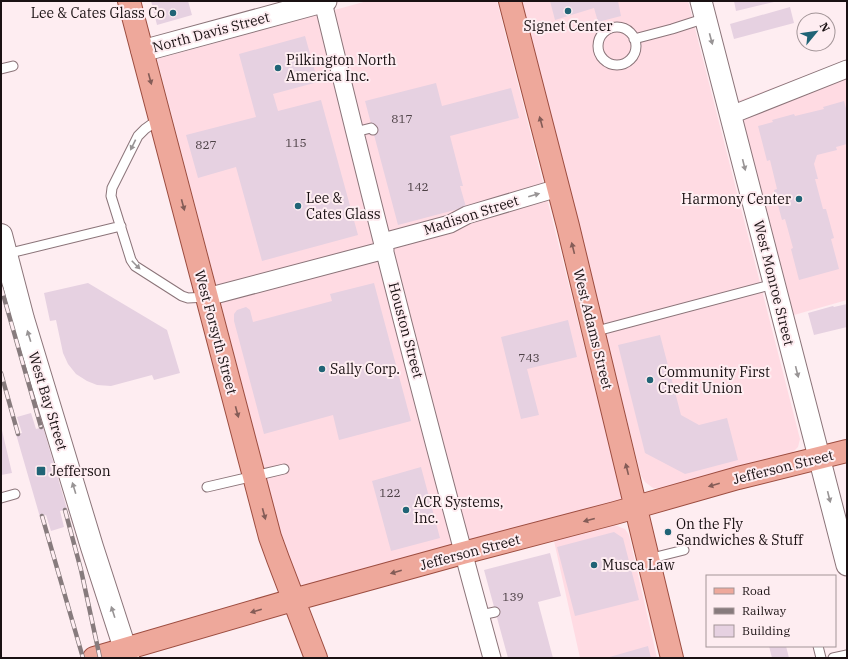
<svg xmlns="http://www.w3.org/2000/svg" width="848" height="659" font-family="'IBM Plex Serif',serif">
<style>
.built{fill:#ffdbe3}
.building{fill:#e6d1e1}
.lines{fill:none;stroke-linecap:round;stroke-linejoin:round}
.service-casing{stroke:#8b7479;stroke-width:11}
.minor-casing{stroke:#8b7479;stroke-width:19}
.tertiary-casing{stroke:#8b7479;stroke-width:23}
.secondary-casing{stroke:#8b7479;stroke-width:24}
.primary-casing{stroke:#9d4d40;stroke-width:24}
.service{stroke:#fff;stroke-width:9}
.minor{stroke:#fff;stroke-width:17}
.tertiary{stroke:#fff;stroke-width:21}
.secondary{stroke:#fff;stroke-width:22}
.primary{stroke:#eea89b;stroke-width:22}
.rail-casing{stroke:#877b7d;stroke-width:4.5}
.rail{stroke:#feedf1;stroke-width:3;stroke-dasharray:9;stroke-linecap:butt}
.oneway{fill:#989495}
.oneway2{fill:#845c57}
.poi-dot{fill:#206476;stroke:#feedf1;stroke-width:1.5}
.labels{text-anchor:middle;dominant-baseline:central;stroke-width:4;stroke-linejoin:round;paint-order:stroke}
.number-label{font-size:12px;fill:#4d4146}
.poi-label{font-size:14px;fill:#1a1113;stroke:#feedf1;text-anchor:start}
.street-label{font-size:14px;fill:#1a1113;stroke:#feedf1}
</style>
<rect width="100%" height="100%" fill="#feedf1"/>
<path class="built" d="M 367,1 L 497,1 L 623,499 L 312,585 L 301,586 L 297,584 L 292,576 L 157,59 Z
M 521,1 L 688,1 L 800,439 L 798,447 L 791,454 L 661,489 L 653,488 L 645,482 L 641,476 Z
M 847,60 L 847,300 L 794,315 L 738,101 Z
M 614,525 L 625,529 L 629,535 L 657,658 L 580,658 L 554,541 Z"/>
<path class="building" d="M 151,1 L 188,1 L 192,15 L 157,25 Z
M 550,1 L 618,1 L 621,16 L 598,22 L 594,8 L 555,20 Z
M 734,1 L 774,1 L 774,2 L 736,11 Z
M 790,7 L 794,23 L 734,39 L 730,24 Z
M 305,36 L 318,82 L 273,94 L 278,111 L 321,100 L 358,235 L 262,261 L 236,167 L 198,178 L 186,135 L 256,117 L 239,54 Z
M 436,83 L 442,106 L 511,88 L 519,118 L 450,136 L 463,186 L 460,186 L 466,207 L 398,225 L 365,101 Z
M 844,101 L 847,112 L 847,144 L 836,147 L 837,150 L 817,155 L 814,164 L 818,179 L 815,179 L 823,209 L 826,209 L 834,238 L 831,239 L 839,269 L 799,280 L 791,249 L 793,248 L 785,219 L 782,220 L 774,190 L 777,189 L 770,160 L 767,161 L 758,126 L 773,122 L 772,120 L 794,114 L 795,116 L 824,109 L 823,107 Z
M 88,283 L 167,330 L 180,373 L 154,380 L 152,375 L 111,386 L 97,385 L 87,381 L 76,374 L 68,364 L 63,353 L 56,320 L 50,321 L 44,293 Z
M 374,283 L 411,421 L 339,440 L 333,415 L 264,434 L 234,321 L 234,314 L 237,310 L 246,307 L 250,310 L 253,322 L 332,301 L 330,294 Z
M 847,304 L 847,327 L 814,335 L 808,313 L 833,306 L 834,307 Z
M 568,320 L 577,357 L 527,369 L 539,415 L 521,419 L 501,337 Z
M 660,335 L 681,415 L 699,425 L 727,418 L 738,460 L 685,474 L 645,453 L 618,345 Z
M 31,413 L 36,429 L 43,427 L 67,509 L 60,511 L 64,527 L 51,531 L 46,515 L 40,517 L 16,434 L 22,433 L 17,417 Z
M 1,426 L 12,473 L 1,475 Z
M 421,467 L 440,538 L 391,551 L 372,481 Z
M 614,532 L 623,538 L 639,600 L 575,616 L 557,547 Z
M 550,553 L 561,596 L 538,602 L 553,658 L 508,658 L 484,570 Z
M 648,646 L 651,658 L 606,658 Z
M 769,646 L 786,646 L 789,658 L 772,658 Z"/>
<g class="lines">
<defs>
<path id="service" d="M598 46a19 19 0 1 1 38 0a19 19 0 1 1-38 0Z
M 634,39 L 672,29 L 706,18
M 1,69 L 13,66
M 159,119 L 145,129 L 138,136 L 112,188 L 111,196 L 131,260 L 135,266 L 182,296 L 188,298 L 207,297
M 355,132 L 371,128 L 373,130
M 6,254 L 121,226
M 593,332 L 774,284
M 207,487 L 284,469
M 1,498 L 15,494
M 648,559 L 684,550
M 481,615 L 495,612
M 818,646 L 821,658
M 833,658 L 847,655"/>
<path id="minor" d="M 323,2 C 376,221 432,440 492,658
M 731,115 L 847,69
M 383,242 L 450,224 L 467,215 L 558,188
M 207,297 L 385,250"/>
<path id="tertiary" d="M 701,1 L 847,565
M 142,51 L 326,1"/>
<path id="secondary" d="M 1,235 L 23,319 L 92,547 L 128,658"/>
<path id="primary" d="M 129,1 L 270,537 L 278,559 L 316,658
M 510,1 L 568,226 L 672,658
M 94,658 L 293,600 L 463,553 L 615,513 L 738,478 L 847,451"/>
</defs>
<use href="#service" class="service-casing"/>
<use href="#minor" class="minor-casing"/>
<use href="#tertiary" class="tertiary-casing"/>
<use href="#secondary" class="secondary-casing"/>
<use href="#primary" class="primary-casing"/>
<use href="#service" class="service"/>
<use href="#minor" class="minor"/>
<use href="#tertiary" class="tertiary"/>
<use href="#secondary" class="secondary"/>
<use href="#primary" class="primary"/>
<defs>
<path id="rail" d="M 1,287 L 41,427
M 1,373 L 18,434
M 65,510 L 81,570 L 100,658
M 42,516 L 83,658"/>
</defs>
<use href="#rail" class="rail-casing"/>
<use href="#rail" class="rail"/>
</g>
<defs><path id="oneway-solid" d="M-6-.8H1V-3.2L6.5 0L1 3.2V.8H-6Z"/></defs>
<g class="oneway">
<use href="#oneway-solid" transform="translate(711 39) rotate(75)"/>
<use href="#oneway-solid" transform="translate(133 145) rotate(116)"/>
<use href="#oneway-solid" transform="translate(744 165) rotate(76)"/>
<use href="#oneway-solid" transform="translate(534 195) rotate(-16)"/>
<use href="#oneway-solid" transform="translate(136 265) rotate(45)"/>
<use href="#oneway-solid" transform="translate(29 336) rotate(-107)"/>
<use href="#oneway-solid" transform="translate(797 372) rotate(76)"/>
<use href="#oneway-solid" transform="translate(74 488) rotate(-107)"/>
<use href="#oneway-solid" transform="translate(829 497) rotate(76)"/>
<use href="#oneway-solid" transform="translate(113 612) rotate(-108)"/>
</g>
<g class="oneway2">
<use href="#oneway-solid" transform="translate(150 79) rotate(75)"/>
<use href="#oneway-solid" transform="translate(541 122) rotate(-105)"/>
<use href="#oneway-solid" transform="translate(183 205) rotate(75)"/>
<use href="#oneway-solid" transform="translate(573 248) rotate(-104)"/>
<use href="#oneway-solid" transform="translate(237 412) rotate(75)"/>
<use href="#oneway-solid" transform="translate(627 469) rotate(-104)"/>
<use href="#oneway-solid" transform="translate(714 485) rotate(164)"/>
<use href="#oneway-solid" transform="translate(264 514) rotate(75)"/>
<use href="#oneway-solid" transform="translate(589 520) rotate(165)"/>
<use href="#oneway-solid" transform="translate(396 572) rotate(164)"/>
<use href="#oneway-solid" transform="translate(256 611) rotate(164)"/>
</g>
<g class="poi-dot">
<circle cx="568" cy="11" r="4"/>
<circle cx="173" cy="13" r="4"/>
<circle cx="278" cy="68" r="4"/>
<circle cx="799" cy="199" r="4"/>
<circle cx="298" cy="206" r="4"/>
<circle cx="322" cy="369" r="4"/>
<circle cx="650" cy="380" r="4"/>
<rect x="36" y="466" width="10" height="10" rx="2"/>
<circle cx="406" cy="510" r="4"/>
<circle cx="668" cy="532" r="4"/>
<circle cx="594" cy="565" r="4"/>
</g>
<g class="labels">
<g class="number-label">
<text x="402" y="118">817</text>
<text x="296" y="142">115</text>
<text x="206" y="144">827</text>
<text x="418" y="186">142</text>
<text x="529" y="357">743</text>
<text x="390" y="492">122</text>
<text x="513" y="596">139</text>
</g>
<g class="poi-label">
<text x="165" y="13" text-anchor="end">Lee &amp; Cates Glass Co</text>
<text x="568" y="26" text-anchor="middle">Signet Center</text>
<text x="286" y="60">Pilkington North<tspan x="286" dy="16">America Inc.</tspan></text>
<text x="306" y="198">Lee &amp;<tspan x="306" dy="16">Cates Glass</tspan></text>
<text x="791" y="199" text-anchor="end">Harmony Center</text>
<text x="330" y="369">Sally Corp.</text>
<text x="658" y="372">Community First<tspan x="658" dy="16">Credit Union</tspan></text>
<text x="50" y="471">Jefferson</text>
<text x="414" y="502">ACR Systems,<tspan x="414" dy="16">Inc.</tspan></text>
<text x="676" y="524">On the Fly<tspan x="676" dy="16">Sandwiches &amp; Stuff</tspan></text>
<text x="602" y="565">Musca Law</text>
</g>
<g class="street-label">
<text transform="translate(211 32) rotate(-15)">North Davis Street</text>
<text transform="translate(471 215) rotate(-18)">Madison Street</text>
<text transform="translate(774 283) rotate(76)">West Monroe Street</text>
<text transform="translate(593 329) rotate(76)">West Adams Street</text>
<text transform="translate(406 330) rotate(75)">Houston Street</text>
<text transform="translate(216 332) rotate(75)">West Forsyth Street</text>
<text transform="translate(48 401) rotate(73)">West Bay Street</text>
<text transform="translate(783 467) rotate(-14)">Jefferson Street</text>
<text transform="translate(470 552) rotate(-15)">Jefferson Street</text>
</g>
</g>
<rect width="848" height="659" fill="none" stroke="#1a1113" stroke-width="4"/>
<rect x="706" y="575" width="130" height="72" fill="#feedf1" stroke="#a39598"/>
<rect x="714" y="588" width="20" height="6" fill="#eea89b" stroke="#a39598"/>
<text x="742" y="595" font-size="12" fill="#1a1113">Road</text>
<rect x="714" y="608" width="20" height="6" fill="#877b7d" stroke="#a39598"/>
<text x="742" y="615" font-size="12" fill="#1a1113">Railway</text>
<rect x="714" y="625" width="20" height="12" fill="#e6d1e1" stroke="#a39598"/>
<text x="742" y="635" font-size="12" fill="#1a1113">Building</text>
<g transform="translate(816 32) rotate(61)"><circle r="19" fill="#feedf1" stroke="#a39598"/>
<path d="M0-3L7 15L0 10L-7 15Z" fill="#206476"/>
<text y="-6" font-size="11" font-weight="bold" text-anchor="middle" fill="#1a1113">N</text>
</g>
</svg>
